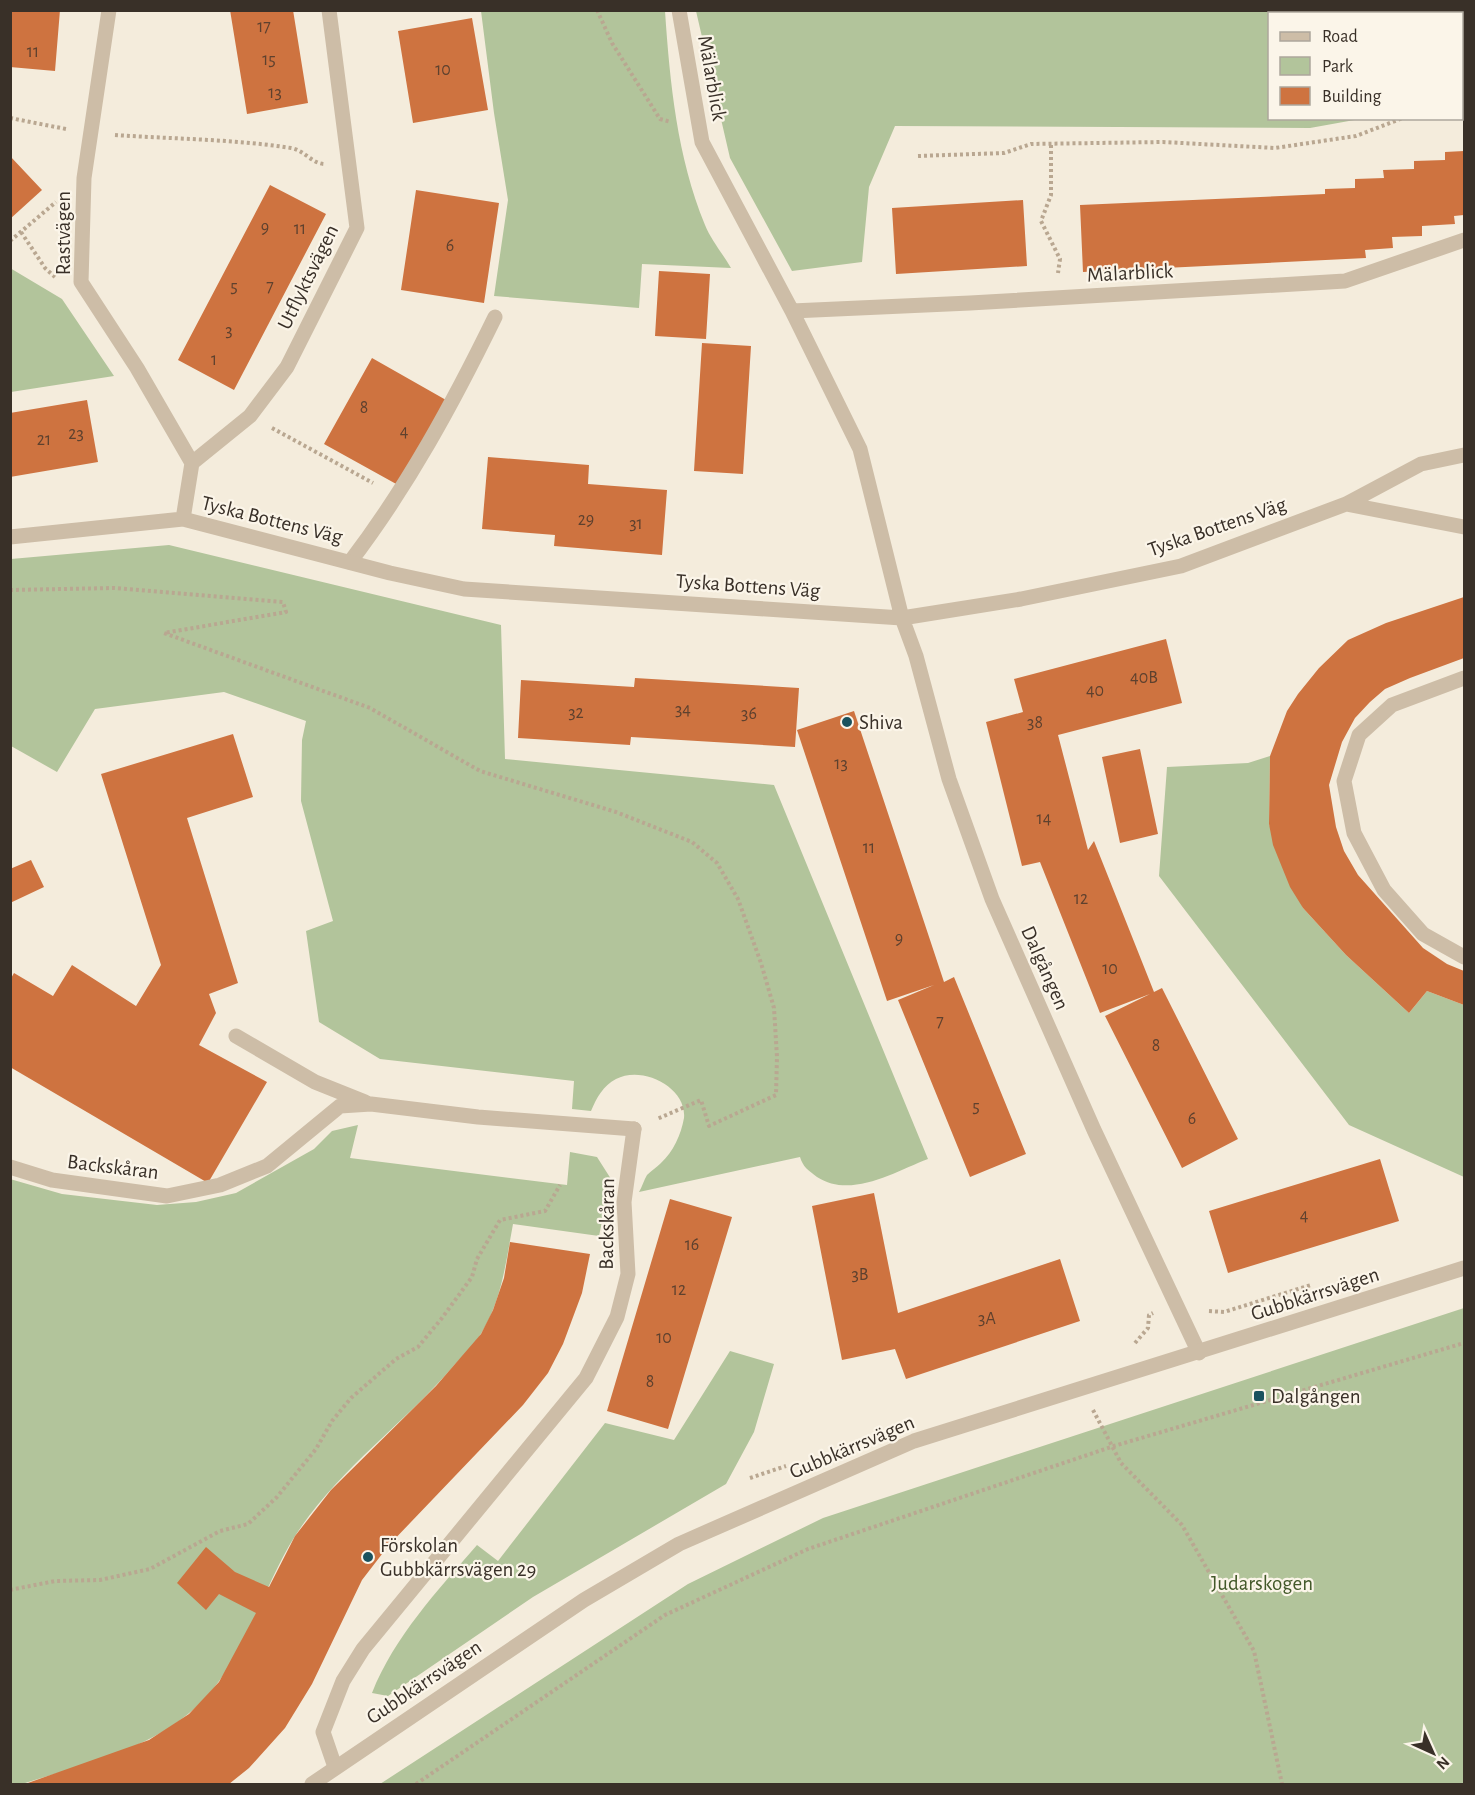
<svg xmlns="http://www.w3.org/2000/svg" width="1475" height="1795" font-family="'Alegreya Sans',sans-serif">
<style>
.green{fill:#b2c49b}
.building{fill:#ce7340}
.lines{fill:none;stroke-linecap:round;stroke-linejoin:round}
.path{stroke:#b9a791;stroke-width:4;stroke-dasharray:3 3;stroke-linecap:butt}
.service{stroke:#cdbda7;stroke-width:15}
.minor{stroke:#cdbda7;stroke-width:15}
.tertiary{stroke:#cdbda7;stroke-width:15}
.poi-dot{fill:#1a525e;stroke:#fbf5e9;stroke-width:2}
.labels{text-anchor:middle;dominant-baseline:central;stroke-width:4.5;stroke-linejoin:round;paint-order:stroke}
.number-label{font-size:18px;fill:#5e412e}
.street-label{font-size:21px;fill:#393028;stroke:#fbf5e9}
.poi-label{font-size:21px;fill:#393028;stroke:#fbf5e9;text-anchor:start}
.park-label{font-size:21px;fill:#43592a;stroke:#fbf5e9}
</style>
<rect width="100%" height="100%" fill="#f4ecdc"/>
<path class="green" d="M 481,11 L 665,11 C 670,84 677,156 705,225 C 711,240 723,254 731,268 L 642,264 L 639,308 L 494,296 L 508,200 L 494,113 Z
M 1415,11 L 1418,13 L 1270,14 L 1270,118 L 1360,119 L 1310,128 L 895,126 L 869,187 L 862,262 L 792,271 L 730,158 L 696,11 Z
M 1464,11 L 1464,84 L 1462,85 L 1462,14 L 1442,13 Z
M 10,268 L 62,299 L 114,376 L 11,392 Z
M 169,545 L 501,625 L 505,759 L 774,785 L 928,1159 C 894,1172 851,1199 817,1177 C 808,1170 803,1167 800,1157 L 639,1192 C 642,1187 644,1180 647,1175 C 651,1171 657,1167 661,1163 C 673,1152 681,1135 684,1118 C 687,1087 642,1065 616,1079 C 603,1086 597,1097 591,1111 L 572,1109 L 574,1081 L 380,1059 L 319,1022 L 306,931 L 333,921 L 301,801 L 302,740 L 306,721 L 224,692 L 95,709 L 57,772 L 11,746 L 11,559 Z
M 1270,756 L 1269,824 L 1303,908 L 1346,955 L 1409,1013 L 1427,991 L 1464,1005 L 1464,1177 L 1349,1125 L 1159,876 L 1167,767 L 1248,763 Z
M 358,1125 L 350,1158 L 567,1185 L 570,1152 L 597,1157 L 611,1179 L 599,1236 L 513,1224 C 506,1261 502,1299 482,1332 C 474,1346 460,1358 450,1370 C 400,1427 336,1472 295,1536 C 259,1593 243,1670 188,1714 C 142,1752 78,1766 22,1784 L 10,1784 L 10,1179 L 62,1194 L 157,1205 L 196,1202 L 236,1193 L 314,1149 L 332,1131 Z
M 1464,1308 L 1464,1784 L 380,1784 L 688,1584 L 823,1518 Z
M 730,1351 L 774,1364 L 754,1432 L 726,1484 L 533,1597 L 388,1696 L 372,1693 C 394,1637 438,1590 477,1545 L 498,1561 L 605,1423 L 674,1440 Z"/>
<path class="building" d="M 10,10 L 60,10 L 55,71 L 10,67 Z
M 230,10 L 293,10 L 308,103 L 247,114 Z
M 472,18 L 488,110 L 413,123 L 398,31 Z
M 1464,151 L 1464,215 L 1454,216 L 1455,224 L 1422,226 L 1422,236 L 1392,237 L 1393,248 L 1365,250 L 1366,258 L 1083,272 L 1080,205 L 1325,194 L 1325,189 L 1355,188 L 1355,179 L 1384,178 L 1383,170 L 1414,169 L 1414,161 L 1445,160 L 1445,152 Z
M 10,156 L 42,190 L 10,219 Z
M 270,185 L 326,214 L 234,390 L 178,360 Z
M 416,190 L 499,203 L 484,303 L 401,290 Z
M 1023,200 L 1027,266 L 896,274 L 892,208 Z
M 659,271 L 710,274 L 706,339 L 655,336 Z
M 702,343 L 751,346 L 743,474 L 694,471 Z
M 372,358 L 446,400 L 398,485 L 324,444 Z
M 87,400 L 98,462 L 10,477 L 10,413 Z
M 488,457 L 589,465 L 588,484 L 667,490 L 662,555 L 554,546 L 555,535 L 482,529 Z
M 1464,597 L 1464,658 L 1410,678 L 1385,689 L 1370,702 L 1355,718 L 1342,742 L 1329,785 L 1336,827 L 1344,851 L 1358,875 L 1423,948 L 1447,964 L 1464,971 L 1464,1005 L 1427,991 L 1409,1013 L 1346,955 L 1303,908 L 1290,887 L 1273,845 L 1269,824 L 1270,756 L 1287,711 L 1298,694 L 1319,668 L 1348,640 L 1386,623 Z
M 1166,639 L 1182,703 L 1058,735 L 1088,850 L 1094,841 L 1154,992 L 1162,988 L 1238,1139 L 1182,1168 L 1105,1016 L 1150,994 L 1100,1013 L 1040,862 L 1022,866 L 986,722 L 1023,712 L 1014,679 Z
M 635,678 L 799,688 L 795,747 L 631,737 L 630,745 L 518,738 L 521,680 L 634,687 Z
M 854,711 L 944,982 L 954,977 L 1026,1154 L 970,1177 L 898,1000 L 934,985 L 887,1001 L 797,730 Z
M 233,734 L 253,797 L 187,818 L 238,983 L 209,994 L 216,1013 L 199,1045 L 267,1082 L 208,1183 L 10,1067 L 10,980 L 14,973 L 53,996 L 72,965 L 136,1006 L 161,965 L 101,774 Z
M 1140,749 L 1158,834 L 1120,843 L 1102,757 Z
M 31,860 L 44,887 L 10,903 L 10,869 Z
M 1380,1159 L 1399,1221 L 1228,1273 L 1209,1211 Z
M 874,1193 L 898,1313 L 1060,1259 L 1080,1321 L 906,1379 L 895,1349 L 842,1360 L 812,1206 Z
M 670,1199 L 732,1217 L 668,1429 L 607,1411 Z
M 510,1242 L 590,1254 L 582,1293 L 563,1344 L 548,1373 L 523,1405 L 389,1545 L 362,1580 L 312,1684 L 285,1728 L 249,1768 L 229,1784 L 25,1784 L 149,1740 L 189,1714 L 219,1682 L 256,1613 L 219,1594 L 206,1610 L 177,1583 L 206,1547 L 235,1572 L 269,1587 L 295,1536 L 331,1490 L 436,1386 L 481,1334 L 493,1310 L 504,1278 Z"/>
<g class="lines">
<path class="path" d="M 597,10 L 612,43 L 660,119 L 671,122
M 1462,96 L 1464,95
M 10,118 L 66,129
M 115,135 C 173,139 233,139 291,148 C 304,150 311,163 324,164
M 1051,145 L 1051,195 L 1041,221 L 1060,259 L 1058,273
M 918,156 L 1004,153 L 1031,144 L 1163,142 L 1275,148 L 1356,136 L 1403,118
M 21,232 L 45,268 L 55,277
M 10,241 L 56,202
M 272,428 L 373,483
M 10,590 L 114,588 L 283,602 L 286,612 L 164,633 L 370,708 L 480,771 L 616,812 L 692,842 L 717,863 L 738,899 L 761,963 L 774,1008 L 777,1057 L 776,1095 L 709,1126 L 701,1100 L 657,1119
M 1209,1311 L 1224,1312 L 1311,1285
M 1135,1343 L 1148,1328 L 1149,1315 L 1153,1313
M 1093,1410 L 1121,1463 L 1182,1525 L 1254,1651 L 1282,1784
M 750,1478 L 786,1466
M 10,1590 L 55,1581 L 100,1580 L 150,1569 L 220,1531 L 248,1524 L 277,1497 L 316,1449 L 332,1421 L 351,1398 L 396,1359 L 418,1347 L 442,1318 L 472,1277 L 477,1259 L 500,1220 L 545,1211 L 560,1185
M 416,1784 L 665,1615 L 808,1549 L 1114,1446 L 1464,1343"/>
<path class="service" d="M 350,562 C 408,486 453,403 495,317
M 1464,678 L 1392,705 L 1359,735 L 1344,781 L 1354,833 L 1384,890 L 1423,934 L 1464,957
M 236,1036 L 315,1082 L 365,1102
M 10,1167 L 52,1180 L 167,1196 L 220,1185 L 267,1166 L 340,1106 L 371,1104 L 478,1117 L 634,1129"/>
<path class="minor" d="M 109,10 L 84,178 L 81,282 L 137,368 L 192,463
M 679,10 L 702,142 L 792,311 L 860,449 L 902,618 L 916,656 L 949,779 L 992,899 L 1094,1130 L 1199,1353
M 792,311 L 970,303 L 1345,281 L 1464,240
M 1346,504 L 1464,527
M 183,519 L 192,463 L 250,416 L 287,367 L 357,228 L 329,10
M 10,537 L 183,519 L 390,573 L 464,589 L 902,618 L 1021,599 L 1181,566 L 1346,504 L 1421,464 L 1464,455
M 335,1767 L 323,1732 L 343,1681 L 363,1649 L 586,1378 L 617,1317 L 628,1274 L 624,1202 L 634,1129"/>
<path class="tertiary" d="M 312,1784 L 584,1600 L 679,1544 L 914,1441 L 1464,1268"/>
</g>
<g class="poi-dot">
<circle cx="847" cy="722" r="6"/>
<rect x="1253" y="1390" width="12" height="12" rx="3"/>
<circle cx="368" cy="1557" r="6"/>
</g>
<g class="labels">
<g class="number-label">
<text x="264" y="27">17</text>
<text x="33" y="52">11</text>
<text x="269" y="60">15</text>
<text x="443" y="70">10</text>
<text x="275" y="93">13</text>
<text x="265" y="228">9</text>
<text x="300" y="229">11</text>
<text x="450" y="246">6</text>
<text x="234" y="287">5</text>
<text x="270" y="287">7</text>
<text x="229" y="331">3</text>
<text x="214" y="360">1</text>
<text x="364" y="408">8</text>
<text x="404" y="432">4</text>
<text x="76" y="434">23</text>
<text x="44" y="440">21</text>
<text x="586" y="520">29</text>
<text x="636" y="524">31</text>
<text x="1144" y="678">40B</text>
<text x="1095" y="691">40</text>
<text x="683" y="710">34</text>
<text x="576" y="713">32</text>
<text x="749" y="714">36</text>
<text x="1035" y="723">38</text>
<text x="841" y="764">13</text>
<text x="1044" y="819">14</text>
<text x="869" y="848">11</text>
<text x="1081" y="899">12</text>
<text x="899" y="939">9</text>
<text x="1110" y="969">10</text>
<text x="940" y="1022">7</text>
<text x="1156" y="1046">8</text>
<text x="976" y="1107">5</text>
<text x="1192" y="1119">6</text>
<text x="1304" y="1216">4</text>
<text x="692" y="1245">16</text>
<text x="860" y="1275">3B</text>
<text x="679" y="1290">12</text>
<text x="987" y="1319">3A</text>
<text x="664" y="1338">10</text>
<text x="650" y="1382">8</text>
</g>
<g class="street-label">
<text transform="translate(712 78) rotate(80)">Mälarblick</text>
<text transform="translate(63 233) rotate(-90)">Rastvägen</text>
<text transform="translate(1130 273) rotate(-3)">Mälarblick</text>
<text transform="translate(308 277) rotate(-64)">Utflyktsvägen</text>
<text transform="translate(272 520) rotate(14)">Tyska Bottens Väg</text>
<text transform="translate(1217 527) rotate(-19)">Tyska Bottens Väg</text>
<text transform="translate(748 586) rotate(4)">Tyska Bottens Väg</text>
<text transform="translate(1045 968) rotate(66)">Dalgången</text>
<text transform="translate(113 1167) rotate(7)">Backskåran</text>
<text transform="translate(607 1224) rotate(-89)">Backskåran</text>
<text transform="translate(1315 1294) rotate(-18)">Gubbkärrsvägen</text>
<text transform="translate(852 1447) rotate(-23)">Gubbkärrsvägen</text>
<text transform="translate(424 1682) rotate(-34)">Gubbkärrsvägen</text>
</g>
<g class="poi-label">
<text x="859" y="722">Shiva</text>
<text x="1271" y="1396">Dalgången</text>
<text x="380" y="1545">Förskolan<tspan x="380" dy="24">Gubbkärrsvägen 29</tspan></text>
</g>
<g class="park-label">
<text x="1262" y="1583">Judarskogen</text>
</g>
</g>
<rect width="1475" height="1795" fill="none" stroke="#393028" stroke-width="24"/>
<rect x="1268" y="12" width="195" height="108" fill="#fbf5e9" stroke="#ada69c" stroke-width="1.5"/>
<rect x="1280" y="32" width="30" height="9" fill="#cdbda7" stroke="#ada69c" stroke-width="1.5"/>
<text x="1322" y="42" font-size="18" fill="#393028">Road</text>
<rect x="1280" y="57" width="30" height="18" fill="#b2c49b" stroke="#ada69c" stroke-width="1.5"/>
<text x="1322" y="72" font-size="18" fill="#393028">Park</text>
<rect x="1280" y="87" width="30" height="18" fill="#ce7340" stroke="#ada69c" stroke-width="1.5"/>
<text x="1322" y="102" font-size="18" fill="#393028">Building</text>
<g transform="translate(1433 1753) rotate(135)" stroke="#fbf5e9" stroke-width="4.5" paint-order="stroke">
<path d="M0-4.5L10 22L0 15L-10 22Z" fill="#393028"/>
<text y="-9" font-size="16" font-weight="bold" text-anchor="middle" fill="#393028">N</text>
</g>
</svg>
